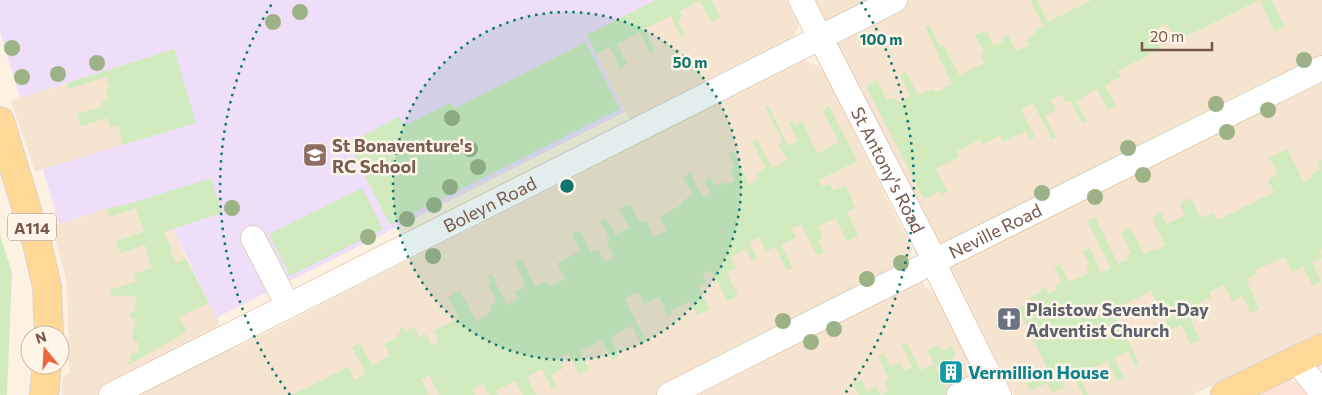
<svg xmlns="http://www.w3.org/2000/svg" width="1322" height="395" font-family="Commissioner,sans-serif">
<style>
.residential{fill:#f5e4cf}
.commercial{fill:#fee1d4}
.education{fill:#efdef9}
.green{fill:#d1ebbf}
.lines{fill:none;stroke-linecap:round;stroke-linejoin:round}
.minor-casing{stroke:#e2cebd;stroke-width:26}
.major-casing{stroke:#dbd3cf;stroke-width:30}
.minor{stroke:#fff;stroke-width:24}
.major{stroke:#ffd897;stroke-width:28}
.tree{fill:#9eb287}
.ring{fill:none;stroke:#0f766e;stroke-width:2.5;stroke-dasharray:2.5 5}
.labels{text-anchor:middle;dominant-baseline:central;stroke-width:5;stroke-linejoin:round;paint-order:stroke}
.shield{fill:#fff6e9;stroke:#9f8778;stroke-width:1}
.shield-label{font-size:16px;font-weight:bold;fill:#765747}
.education-label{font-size:18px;font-weight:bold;fill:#785e54;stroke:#fff6e9;text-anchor:start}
.street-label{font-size:18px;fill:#765747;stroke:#fff6e9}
.worship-label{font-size:18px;font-weight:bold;fill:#5b616d;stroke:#fff6e9;text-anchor:start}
.culture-label{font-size:18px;font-weight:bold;fill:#0d838f;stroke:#fff6e9;text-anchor:start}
.centre{fill:#0f766e;stroke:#fff6e9;stroke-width:2.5}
.ring-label{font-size:15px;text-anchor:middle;font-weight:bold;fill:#0f766e;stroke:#fff6e9;stroke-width:5;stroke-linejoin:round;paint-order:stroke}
</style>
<rect width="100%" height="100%" fill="#fdf2e1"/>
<path class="residential" d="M 656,0 L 786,0 L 798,24 L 798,28 L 795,34 L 792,37 L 805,62 L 812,63 L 820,67 L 826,76 L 912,248 L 910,258 L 925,287 L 930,290 L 936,295 L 986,395 L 63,395 L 61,390 L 63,377 L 69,373 L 67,285 L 61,259 L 51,227 L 106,209 L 135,202 L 222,213 L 173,229 L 186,259 L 233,349 L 641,143 L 587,35 Z
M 815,0 L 1322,0 L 1322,332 L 1192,395 L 1014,395 Z
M 174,49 L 196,123 L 35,172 L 11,101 Z"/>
<path class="commercial" d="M 1290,380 L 1299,383 L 1308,395 L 1258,395 Z"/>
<path class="education" d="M 0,0 L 656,0 L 587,35 L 625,112 L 216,318 L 173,229 L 222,213 L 135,202 L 106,209 L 59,224 L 43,169 L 195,123 L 174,49 L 20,98 L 0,32 Z"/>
<path class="green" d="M 656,0 L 711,0 L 720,17 L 711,22 L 700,1 L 680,11 L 682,17 L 678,20 L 685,35 L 681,37 L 671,16 L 644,29 L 654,50 L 650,53 L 640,32 L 617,44 L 627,64 L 620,68 L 610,47 L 596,54 L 587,35 Z
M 1030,0 L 1037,0 L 1048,22 L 1092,0 L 1259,0 L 1176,41 L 1167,24 L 1152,31 L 1161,49 L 1118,70 L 1121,77 L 1105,85 L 1116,106 L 1108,110 L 1097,89 L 1076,101 L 1086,121 L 1082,123 L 1070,101 L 1066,103 L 1061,94 L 1051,100 L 1056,110 L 1045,116 L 1056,137 L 1052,139 L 1033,103 L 1021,110 L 1035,137 L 1030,139 L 1026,131 L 1018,136 L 1017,134 L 1003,142 L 1000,136 L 983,144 L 980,139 L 957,151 L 959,157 L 936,169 L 948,192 L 942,195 L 940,191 L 924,199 L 866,86 L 877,80 L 887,100 L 895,97 L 898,103 L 910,96 L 900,75 L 906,72 L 918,95 L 933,89 L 935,93 L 952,84 L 925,27 L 929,25 L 940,46 L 943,45 L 959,75 L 984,63 L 980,55 L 984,52 L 975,35 L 986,30 L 994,46 L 1003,42 L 1001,39 L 1008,35 L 1016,51 L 1029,45 L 1026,40 L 1036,34 L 1035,30 L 1043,26 Z
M 1260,0 L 1271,0 L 1285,26 L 1275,32 Z
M 586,42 L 620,109 L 390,225 L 348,143 L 399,117 L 404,126 L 452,102 L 455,108 Z
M 174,49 L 196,123 L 122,145 L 119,125 L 111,128 L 107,118 L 81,126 L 77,114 L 103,106 L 102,102 L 109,99 L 106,90 L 110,88 L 106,77 L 69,89 L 67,83 Z
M 768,105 L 788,146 L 798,141 L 789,123 L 793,121 L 795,125 L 802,121 L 817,154 L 839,142 L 823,111 L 829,106 L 857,161 L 819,180 L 823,187 L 830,184 L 833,191 L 845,185 L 856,208 L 847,212 L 858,235 L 847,241 L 835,218 L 818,227 L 823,238 L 818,241 L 824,252 L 817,256 L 801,224 L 791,229 L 796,237 L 781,245 L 793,268 L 787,271 L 775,247 L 766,251 L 759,237 L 749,242 L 757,258 L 752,261 L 746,249 L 731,257 L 736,268 L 727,273 L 738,295 L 727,301 L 711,270 L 702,275 L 707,283 L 699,287 L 709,309 L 697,315 L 690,301 L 671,311 L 672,313 L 668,316 L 659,297 L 645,304 L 638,292 L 625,299 L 646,341 L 641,344 L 632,326 L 610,337 L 619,356 L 612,360 L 602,340 L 580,351 L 589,370 L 579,375 L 568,353 L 559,358 L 564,368 L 551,375 L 557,387 L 552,389 L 542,369 L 527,377 L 536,395 L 523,395 L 516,381 L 496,390 L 498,395 L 489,395 L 483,384 L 472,389 L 475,395 L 439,395 L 429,375 L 421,379 L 429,395 L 292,395 L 348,367 L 355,380 L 366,374 L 352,347 L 360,343 L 372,365 L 390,356 L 384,344 L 398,337 L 397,335 L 401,332 L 400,329 L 404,327 L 405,332 L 414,327 L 419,337 L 426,334 L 432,346 L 439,342 L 434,331 L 459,318 L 448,297 L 460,291 L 476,321 L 488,315 L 487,313 L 491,311 L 489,307 L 497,302 L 488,285 L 491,283 L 487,276 L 491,274 L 507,305 L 519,299 L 515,292 L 526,286 L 515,263 L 522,260 L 535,287 L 547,281 L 550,286 L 565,279 L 557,263 L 580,251 L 572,235 L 580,230 L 591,252 L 598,249 L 605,262 L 614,258 L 606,240 L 609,238 L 600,221 L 606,218 L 615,235 L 629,228 L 619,209 L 630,204 L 640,223 L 646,220 L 654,237 L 667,231 L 660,217 L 683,204 L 682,201 L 693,195 L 683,177 L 690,173 L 703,198 L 711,193 L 705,181 L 711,178 L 715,186 L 724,181 L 726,185 L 735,181 L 730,169 L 735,167 L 728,154 L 733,151 L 749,184 L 759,179 L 756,174 L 766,168 L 752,142 L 757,139 L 772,168 L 787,160 L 779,145 L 783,142 L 765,107 Z
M 1287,149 L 1303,182 L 1312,177 L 1311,174 L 1321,169 L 1318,162 L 1322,160 L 1322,248 L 1320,250 L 1322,258 L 1312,262 L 1321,281 L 1312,285 L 1303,267 L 1292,272 L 1285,257 L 1255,270 L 1257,274 L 1246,279 L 1259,309 L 1251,314 L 1242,296 L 1232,301 L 1224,285 L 1209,292 L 1211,297 L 1196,304 L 1202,315 L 1191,320 L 1200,340 L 1191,344 L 1181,325 L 1170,330 L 1151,291 L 1113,310 L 1139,364 L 1135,366 L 1128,351 L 1114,358 L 1124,378 L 1117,381 L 1107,361 L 1079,376 L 1088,395 L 1083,395 L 1073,374 L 1062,380 L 1065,387 L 1052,393 L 1047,383 L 1030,391 L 1026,383 L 1049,372 L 1018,308 L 1031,302 L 1029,298 L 1041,292 L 1040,289 L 1045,286 L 1049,294 L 1057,290 L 1055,286 L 1062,282 L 1054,266 L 1060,264 L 1069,282 L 1089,273 L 1086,266 L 1089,264 L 1083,251 L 1090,248 L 1101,273 L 1111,268 L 1087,221 L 1095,217 L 1118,264 L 1128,259 L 1126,255 L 1131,253 L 1121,233 L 1131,228 L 1144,254 L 1154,249 L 1155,251 L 1165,245 L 1152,218 L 1161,213 L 1167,224 L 1185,215 L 1180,204 L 1191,198 L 1201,218 L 1213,213 L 1218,220 L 1274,192 L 1268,180 L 1278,174 L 1269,158 Z
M 211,178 L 222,213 L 164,232 L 172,249 L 170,250 L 176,263 L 186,259 L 209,303 L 179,317 L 187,332 L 128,365 L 128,362 L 131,361 L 131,353 L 138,353 L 138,342 L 133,342 L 135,318 L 130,318 L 131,312 L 135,312 L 136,296 L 111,296 L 110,290 L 137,281 L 134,274 L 152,268 L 145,245 L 120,253 L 116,241 L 144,232 L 136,208 L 109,217 L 106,209 L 135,202 Z
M 362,188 L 383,229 L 290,276 L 269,234 Z
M 0,234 L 12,273 L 7,395 L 0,395 Z
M 907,342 L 920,370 L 934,364 L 927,350 L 939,345 L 942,351 L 951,347 L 956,356 L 935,367 L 945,387 L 966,377 L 969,383 L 947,395 L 882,395 L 889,391 L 885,382 L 889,379 L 878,356 L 884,353 L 890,366 L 900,362 L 904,371 L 912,367 L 902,345 Z
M 862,380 L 867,391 L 876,386 L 880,395 L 859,395 L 856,388 L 854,389 L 851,385 Z"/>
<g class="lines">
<defs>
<g id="minor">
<path id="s1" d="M 801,0 L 935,261 L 938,272 L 999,395"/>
<path d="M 253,238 L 288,306"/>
<path d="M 1296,360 L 1322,393"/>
<path id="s2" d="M 111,395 L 895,0"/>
<path id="s3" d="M 669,395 C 886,284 1104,177 1322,68"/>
<path d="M 959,395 L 991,379"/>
</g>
<path id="major" d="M 0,121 L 37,243 L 47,287 L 49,335
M 44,395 L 47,365
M 1225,395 L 1322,348"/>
</defs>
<use href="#minor" class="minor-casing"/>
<use href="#major" class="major-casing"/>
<use href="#minor" class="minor"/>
<use href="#major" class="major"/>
</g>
<g class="tree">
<circle cx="300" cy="12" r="8"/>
<circle cx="273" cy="22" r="8"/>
<circle cx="12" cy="48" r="8"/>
<circle cx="1304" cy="60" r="8"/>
<circle cx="97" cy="63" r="8"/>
<circle cx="58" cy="74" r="8"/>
<circle cx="22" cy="77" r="8"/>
<circle cx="1216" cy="104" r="8"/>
<circle cx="1268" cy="110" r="8"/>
<circle cx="452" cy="118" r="8"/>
<circle cx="1227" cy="132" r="8"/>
<circle cx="1128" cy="148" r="8"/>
<circle cx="470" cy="149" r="8"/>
<circle cx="478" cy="167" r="8"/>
<circle cx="1143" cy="175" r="8"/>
<circle cx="450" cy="187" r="8"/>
<circle cx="1042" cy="193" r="8"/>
<circle cx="1095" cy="197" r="8"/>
<circle cx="434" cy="205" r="8"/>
<circle cx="232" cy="208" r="8"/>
<circle cx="407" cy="219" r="8"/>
<circle cx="368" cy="237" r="8"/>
<circle cx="433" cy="256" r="8"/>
<circle cx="901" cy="263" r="8"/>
<circle cx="867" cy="279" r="8"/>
<circle cx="783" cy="321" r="8"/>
<circle cx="834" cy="329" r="8"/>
<circle cx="811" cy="342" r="8"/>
</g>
<circle cx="567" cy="186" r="174" fill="#0f766e" fill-opacity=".12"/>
<g class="ring">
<circle cx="567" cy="186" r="174"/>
<path d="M290 395A347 347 0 0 1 273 2M861 2A347 347 0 0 1 844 395"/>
</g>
<defs>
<symbol id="school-square" viewBox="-11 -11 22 22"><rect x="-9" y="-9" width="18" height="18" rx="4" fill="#8d6e63" stroke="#fff6e9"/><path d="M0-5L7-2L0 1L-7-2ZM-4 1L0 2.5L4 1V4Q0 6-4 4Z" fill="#fff"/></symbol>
<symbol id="church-square" viewBox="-11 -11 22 22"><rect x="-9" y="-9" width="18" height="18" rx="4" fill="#6b7280" stroke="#fff6e9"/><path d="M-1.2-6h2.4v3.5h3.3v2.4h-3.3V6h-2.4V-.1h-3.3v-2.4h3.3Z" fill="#fff"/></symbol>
<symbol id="building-square" viewBox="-11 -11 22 22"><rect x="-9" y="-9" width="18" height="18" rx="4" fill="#0f9aa8" stroke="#fff6e9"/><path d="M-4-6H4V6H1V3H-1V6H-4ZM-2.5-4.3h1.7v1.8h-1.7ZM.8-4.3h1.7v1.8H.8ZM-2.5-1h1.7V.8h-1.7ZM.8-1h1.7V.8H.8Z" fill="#fff"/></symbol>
</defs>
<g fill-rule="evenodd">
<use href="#school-square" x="301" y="141" width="28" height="28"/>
<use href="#church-square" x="995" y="305" width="28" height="28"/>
<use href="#building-square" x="937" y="358" width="28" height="28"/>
</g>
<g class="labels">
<rect class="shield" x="8" y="213.5" width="48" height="27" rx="4"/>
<g class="shield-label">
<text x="32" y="227">A114</text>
</g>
<g class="education-label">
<text x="332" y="145">St Bonaventure's<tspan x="332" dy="21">RC School</tspan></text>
</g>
<g class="street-label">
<text stroke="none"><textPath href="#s1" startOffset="191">St Antony's Road</textPath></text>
<text stroke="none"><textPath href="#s2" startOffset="424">Boleyn Road</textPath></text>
<text stroke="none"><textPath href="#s3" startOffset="365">Neville Road</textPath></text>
</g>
<g class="worship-label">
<text x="1026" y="309">Plaistow Seventh-Day<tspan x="1026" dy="21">Adventist Church</tspan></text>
</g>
<g class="culture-label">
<text x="968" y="372">Vermillion House</text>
</g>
</g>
<circle cx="567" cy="186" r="8" class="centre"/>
<g class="ring-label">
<text x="881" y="45">100 m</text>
<text x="690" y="68">50 m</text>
</g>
<g transform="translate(45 350) rotate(342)"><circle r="24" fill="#fff6e9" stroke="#c8b6a8"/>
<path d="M0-4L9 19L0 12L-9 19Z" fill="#ee663f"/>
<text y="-8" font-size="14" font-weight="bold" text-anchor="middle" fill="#765747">N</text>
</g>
<path d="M1142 42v8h70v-8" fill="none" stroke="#765747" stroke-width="2.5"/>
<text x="1150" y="42" font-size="15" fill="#765747" stroke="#fff6e9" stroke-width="4" paint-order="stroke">20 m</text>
</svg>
